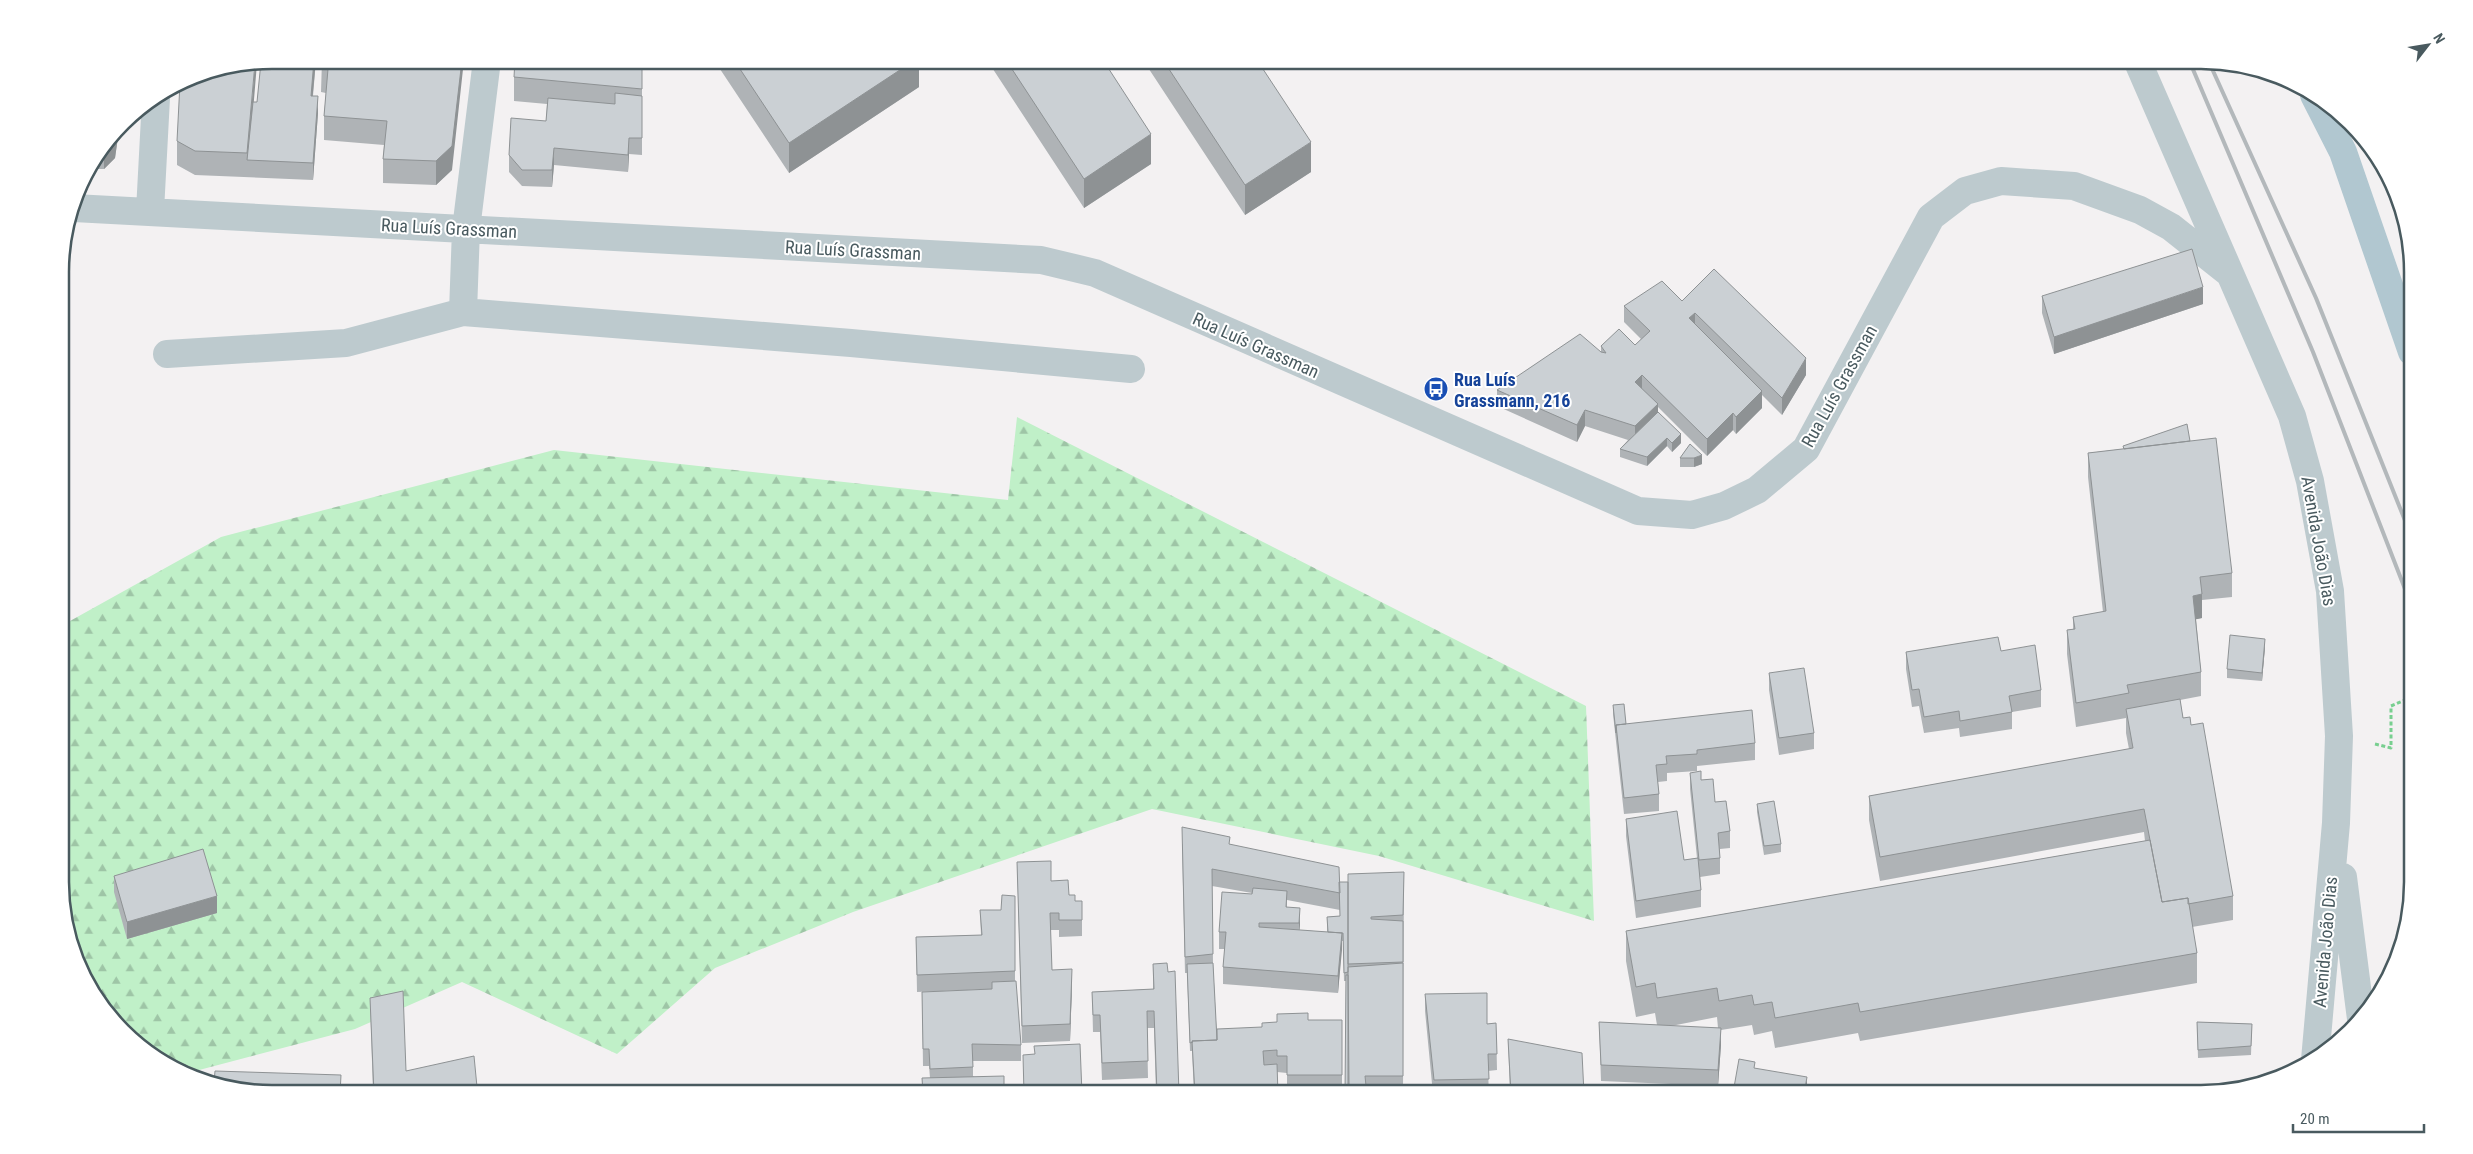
<svg xmlns="http://www.w3.org/2000/svg" width="2473" height="1154" font-family="'Roboto Condensed',sans-serif">
<style>
.forest{fill:url(#forest-firs)}
.lines{fill:none;stroke-linecap:round;stroke-linejoin:round}
.path{stroke:#78cf90;stroke-width:3;stroke-dasharray:4 2.5;stroke-linecap:butt}
.minor{stroke:#bdcace;stroke-width:28}
.major{stroke:#b1c7d0;stroke-width:28}
.rail{stroke:#b3b8bb;stroke-width:4}
.wall{fill:#afb3b6;fill-rule:evenodd}
.shaded-wall{fill:#8e9294}
.building{fill:#cbd0d4;stroke:#8e9294}
.labels{text-anchor:middle;dominant-baseline:central;stroke-width:4;stroke-linejoin:round;paint-order:stroke}
.street-label{font-size:18px;fill:#495a5f;stroke:#fff}
.transit-label{font-size:18px;font-weight:bold;fill:#164399;stroke:#fff;text-anchor:start}
.rim{fill:none;stroke:#495a5f;stroke-width:2.5}
</style>
<defs>
<pattern id="forest-firs" width="22" height="20" patternUnits="userSpaceOnUse" patternTransform="scale(1.25)"><rect width="22" height="20" fill="#c0f0c8"/><path d="M5 1l3.5 6h-7zM16 11l3.5 6h-7z" fill="#9ec5a6"/></pattern>
</defs>
<rect width="100%" height="100%" fill="#f3f1f2"/>
<path class="forest" d="M 1017,417 L 1586,706 L 1594,921 L 1379,856 L 1152,809 L 853,912 L 715,968 L 617,1054 L 462,982 L 355,1029 L 184,1074 L 143,1050 L 104,1011 L 76,963 L 62,910 L 61,626 L 221,537 L 554,450 L 1008,500 Z"/>
<g class="lines">
<path class="path" d="M 2375,744 L 2391,748 L 2391,706 L 2412,697"/>
<path class="minor" d="M 2137,60 L 2292,416 L 2310,481 L 2330,591 L 2339,736 L 2336,823 L 2315,1060
M 74,208 L 1041,260 L 1095,273 L 1638,511 L 1692,515 L 1724,506 L 1757,490 L 1806,449 L 1931,217 L 1965,191 L 2001,181 L 2074,186 L 2140,210 L 2171,227 L 2229,273
M 150,211 L 156,98
M 463,312 L 466,229 L 487,60
M 167,354 L 346,343 L 463,312 L 851,343 L 1131,369
M 2343,877 L 2361,1019"/>
<path class="major" d="M 2314,95 L 2343,152 L 2412,352"/>
<path class="rail" d="M 2189,60 L 2313,352 L 2412,607
M 2209,62 L 2316,298 L 2412,538"/>
</g>
<path class="wall" d="M 316,60 L 313,96 L 318,113 L 313,180 L 195,175 L 177,165 L 177,141 L 254,102 L 257,102 Z
M 322,60 L 452,170 L 436,185 L 383,183 L 383,159 L 384,145 L 324,140 L 324,116 L 326,93 L 321,92 Z
M 642,60 L 642,155 L 629,154 L 628,172 L 554,165 L 552,187 L 522,186 L 509,172 L 509,155 L 546,121 L 547,104 L 514,101 L 514,77 Z
M 714,60 L 919,60 L 919,87 L 789,173 Z
M 987,60 L 1103,60 L 1151,164 L 1084,208 Z
M 1143,60 L 1257,60 L 1311,172 L 1245,215 Z
M 119,130 L 115,158 L 104,169 L 89,169 Z
M 2042,296 L 2203,304 L 2054,354 L 2042,313 Z
M 1682,301 L 1806,375 L 1782,415 L 1762,395 L 1762,408 L 1736,434 L 1733,430 L 1707,456 L 1658,407 L 1658,412 L 1681,443 L 1672,452 L 1667,446 L 1647,466 L 1620,457 L 1620,449 L 1628,440 L 1585,426 L 1577,442 L 1497,406 L 1497,390 L 1601,352 L 1601,346 L 1635,345 L 1641,339 L 1624,322 L 1624,306 Z
M 2190,441 L 2232,573 L 2232,597 L 2202,600 L 2202,618 L 2196,619 L 2201,672 L 2201,696 L 2180,700 L 2183,718 L 2191,725 L 2233,896 L 2233,920 L 2192,927 L 2197,953 L 2197,983 L 1860,1041 L 1858,1033 L 1775,1048 L 1772,1031 L 1754,1035 L 1752,1025 L 1721,1030 L 1721,1045 L 1718,1086 L 1601,1081 L 1599,1022 L 1657,1025 L 1655,1013 L 1636,1017 L 1626,961 L 1626,931 L 2145,841 L 2144,832 L 1880,881 L 1869,820 L 1869,796 L 2129,749 L 2126,733 L 2126,718 L 2076,727 L 2067,654 L 2067,630 L 2073,629 L 2073,617 L 2103,612 L 2088,477 L 2088,453 ZM 1717,1017 L 1718,1028 L 1671,1026 Z
M 1690,444 L 1702,464 L 1694,467 L 1680,467 L 1680,458 Z
M 2265,647 L 2262,681 L 2227,678 L 2227,669 Z
M 2001,651 L 2041,690 L 2041,707 L 2012,712 L 2012,729 L 1960,737 L 1959,728 L 1924,733 L 1919,706 L 1912,707 L 1906,669 L 1906,652 Z
M 1769,673 L 1814,733 L 1814,749 L 1779,755 L 1769,690 Z
M 1613,705 L 1626,724 L 1755,743 L 1755,760 L 1697,766 L 1697,771 L 1667,773 L 1667,781 L 1658,782 L 1659,794 L 1659,811 L 1624,814 L 1613,714 Z
M 1690,773 L 1701,780 L 1715,802 L 1730,831 L 1730,848 L 1720,849 L 1720,874 L 1700,877 L 1701,890 L 1701,907 L 1636,918 L 1626,836 L 1626,819 L 1684,860 L 1697,858 L 1690,789 Z
M 1757,804 L 1781,844 L 1781,852 L 1764,855 L 1757,812 Z
M 1182,844 L 1230,844 L 1339,882 L 1348,882 L 1404,872 L 1403,1092 L 1345,1094 L 1346,981 L 1344,981 L 1343,941 L 1342,941 L 1338,993 L 1223,984 L 1223,967 L 1225,949 L 1219,949 L 1219,932 L 1252,893 L 1212,886 L 1213,963 L 1217,1040 L 1262,1027 L 1308,1020 L 1342,1020 L 1342,1092 L 1287,1092 L 1287,1073 L 1277,1072 L 1278,1094 L 1194,1094 L 1192,1051 L 1190,1051 L 1187,973 L 1185,973 ZM 1287,900 L 1340,910 L 1340,916 L 1327,917 L 1327,932 L 1299,930 L 1300,924 L 1287,907 Z
M 1017,862 L 1051,881 L 1069,895 L 1075,901 L 1082,920 L 1082,936 L 1059,937 L 1059,930 L 1050,930 L 1052,970 L 1072,986 L 1070,1041 L 1022,1043 Z
M 114,876 L 217,913 L 127,939 L 114,892 Z
M 1015,896 L 1015,981 L 1021,1045 L 1021,1061 L 973,1061 L 973,1076 L 1004,1094 L 922,1094 L 922,1078 L 930,1078 L 929,1066 L 923,1066 L 922,992 L 992,989 L 917,992 L 916,937 L 981,935 L 980,910 L 1001,910 Z
M 1153,964 L 1168,972 L 1179,1094 L 1156,1094 L 1154,1028 L 1147,1028 L 1148,1078 L 1102,1080 L 1100,1032 L 1093,1032 L 1092,992 L 1153,989 Z
M 1425,994 L 1487,1024 L 1496,1023 L 1497,1070 L 1488,1071 L 1489,1094 L 1433,1094 L 1425,1011 Z
M 370,998 L 406,1071 L 477,1087 L 494,1094 L 373,1094 Z
M 2197,1022 L 2252,1024 L 2251,1055 L 2198,1058 Z
M 1508,1039 L 1584,1094 L 1510,1094 Z"/>
<path class="shaded-wall" d="M 314,60 L 316,60 L 311,113 L 311,96 Z
M 462,60 L 464,60 L 452,170 L 436,185 L 436,161 Z
M 915,60 L 919,60 L 919,87 L 789,173 L 789,143 Z
M 255,63 L 257,63 L 249,160 L 247,160 Z
M 318,96 L 318,113 L 313,180 L 313,163 Z
M 119,130 L 115,158 L 104,169 L 104,153 Z
M 1151,134 L 1151,164 L 1084,208 L 1084,179 Z
M 629,138 L 629,154 L 628,172 L 628,155 Z
M 1311,142 L 1311,172 L 1245,215 L 1245,185 Z
M 554,148 L 554,165 L 552,187 L 552,170 Z
M 2203,287 L 2203,304 L 2054,354 L 2054,337 Z
M 1695,313 L 1695,329 L 1689,318 Z
M 1806,358 L 1806,375 L 1782,415 L 1782,398 Z
M 1642,375 L 1642,391 L 1635,382 Z
M 1762,391 L 1762,408 L 1736,434 L 1736,417 Z
M 1658,404 L 1658,421 L 1635,442 L 1635,426 Z
M 1585,410 L 1585,426 L 1577,442 L 1577,425 Z
M 1733,413 L 1733,430 L 1707,456 L 1707,439 Z
M 1681,434 L 1681,443 L 1672,452 L 1672,443 Z
M 1667,438 L 1667,446 L 1647,466 L 1647,457 Z
M 1702,455 L 1702,464 L 1694,467 L 1694,458 Z
M 2202,594 L 2202,618 L 2193,620 L 2193,596 Z
M 2265,639 L 2265,647 L 2262,681 L 2262,673 Z
M 217,896 L 217,913 L 127,939 L 127,922 Z
M 1300,908 L 1300,924 L 1299,940 L 1299,923 Z
M 1342,933 L 1342,950 L 1338,993 L 1338,976 Z
M 1072,969 L 1072,986 L 1070,1041 L 1070,1024 Z
M 1721,1028 L 1721,1045 L 1718,1086 L 1718,1070 Z
M 1807,1077 L 1807,1085 L 1806,1094 L 1804,1094 Z"/>
<path class="building" d="M 272,60 L 314,60 L 311,96 L 318,96 L 313,163 L 247,160 L 253,102 L 257,102 L 261,62 Z
M 322,60 L 462,60 L 452,146 L 436,161 L 383,159 L 387,121 L 324,116 L 328,69 L 321,68 Z
M 515,60 L 642,60 L 642,89 L 514,77 Z
M 734,60 L 915,60 L 789,143 Z
M 1006,60 L 1103,60 L 1151,134 L 1084,179 Z
M 1163,60 L 1257,60 L 1311,142 L 1245,185 Z
M 255,63 L 247,153 L 195,151 L 177,141 L 180,83 L 191,76 Z
M 615,93 L 642,96 L 642,138 L 629,138 L 628,155 L 554,148 L 552,170 L 522,170 L 509,155 L 511,118 L 546,121 L 548,98 L 615,104 Z
M 116,133 L 115,141 L 104,153 L 102,153 Z
M 2192,249 L 2203,287 L 2054,337 L 2042,296 Z
M 1714,269 L 1806,358 L 1782,398 L 1695,313 L 1689,318 L 1762,391 L 1736,417 L 1733,413 L 1707,439 L 1642,375 L 1635,382 L 1658,404 L 1635,426 L 1585,410 L 1577,425 L 1497,390 L 1580,334 L 1601,352 L 1606,353 L 1601,346 L 1619,329 L 1635,345 L 1650,331 L 1624,306 L 1662,281 L 1682,301 Z
M 1658,412 L 1681,434 L 1672,443 L 1667,438 L 1647,457 L 1620,449 Z
M 2187,424 L 2190,441 L 2124,449 L 2123,446 Z
M 2216,438 L 2232,573 L 2200,577 L 2202,594 L 2193,596 L 2201,672 L 2127,685 L 2129,693 L 2076,703 L 2067,630 L 2075,629 L 2073,617 L 2106,611 L 2088,453 Z
M 1690,444 L 1702,455 L 1694,458 L 1680,458 Z
M 2230,635 L 2265,639 L 2262,673 L 2227,669 Z
M 1998,637 L 2001,651 L 2035,645 L 2041,690 L 2009,696 L 2012,712 L 1960,721 L 1959,711 L 1924,717 L 1919,689 L 1912,690 L 1906,652 Z
M 1804,668 L 1814,733 L 1779,738 L 1769,673 Z
M 2180,699 L 2183,718 L 2190,717 L 2191,725 L 2203,723 L 2233,896 L 2188,904 L 2188,898 L 2162,902 L 2144,809 L 1880,857 L 1869,796 L 2133,748 L 2126,709 Z
M 1624,704 L 1626,724 L 1616,725 L 1616,733 L 1613,705 Z
M 1752,710 L 1755,743 L 1697,750 L 1697,754 L 1666,756 L 1667,764 L 1656,765 L 1659,794 L 1624,798 L 1616,725 Z
M 1701,771 L 1701,780 L 1713,779 L 1715,802 L 1726,801 L 1730,831 L 1718,833 L 1720,858 L 1699,860 L 1690,773 Z
M 1774,801 L 1781,844 L 1764,846 L 1757,804 Z
M 1677,811 L 1684,860 L 1698,858 L 1701,890 L 1636,901 L 1626,819 Z
M 1182,827 L 1230,837 L 1229,844 L 1339,867 L 1340,893 L 1212,869 L 1213,954 L 1185,957 Z
M 2150,840 L 2162,902 L 2188,898 L 2197,953 L 1860,1012 L 1858,1003 L 1775,1018 L 1772,1002 L 1754,1005 L 1752,995 L 1719,1001 L 1717,988 L 1657,998 L 1655,983 L 1636,987 L 1626,931 Z
M 203,849 L 217,896 L 127,922 L 114,876 Z
M 1051,861 L 1051,881 L 1068,880 L 1069,895 L 1075,895 L 1075,901 L 1082,901 L 1082,920 L 1059,920 L 1059,913 L 1050,913 L 1052,970 L 1072,969 L 1070,1024 L 1022,1026 L 1017,862 Z
M 1404,872 L 1403,915 L 1371,917 L 1371,919 L 1403,921 L 1403,962 L 1348,964 L 1348,874 Z
M 1339,882 L 1348,882 L 1348,972 L 1344,973 L 1343,933 L 1328,932 L 1327,917 L 1340,916 Z
M 1253,888 L 1287,891 L 1286,907 L 1300,908 L 1299,923 L 1259,923 L 1259,927 L 1342,933 L 1338,976 L 1223,967 L 1226,932 L 1219,932 L 1222,892 L 1252,894 Z
M 1002,895 L 1015,896 L 1015,971 L 917,975 L 916,937 L 982,935 L 980,910 L 1001,910 Z
M 1167,963 L 1168,972 L 1175,971 L 1179,1094 L 1157,1094 L 1154,1011 L 1147,1011 L 1148,1061 L 1102,1063 L 1100,1015 L 1093,1015 L 1092,992 L 1154,989 L 1153,964 Z
M 1213,963 L 1217,1040 L 1192,1041 L 1193,1042 L 1190,1043 L 1187,964 Z
M 1403,963 L 1403,1076 L 1365,1076 L 1366,1086 L 1349,1086 L 1348,967 Z
M 1346,975 L 1348,975 L 1348,1094 L 1345,1094 Z
M 1016,981 L 1021,1045 L 972,1044 L 973,1067 L 930,1069 L 929,1049 L 923,1049 L 922,992 L 992,989 L 992,982 Z
M 403,991 L 406,1071 L 474,1056 L 477,1087 L 493,1085 L 494,1094 L 374,1094 L 370,998 Z
M 1487,993 L 1487,1024 L 1496,1023 L 1497,1054 L 1488,1054 L 1489,1079 L 1434,1080 L 1425,994 Z
M 1308,1013 L 1308,1020 L 1342,1020 L 1342,1075 L 1287,1075 L 1287,1056 L 1277,1056 L 1277,1050 L 1263,1051 L 1264,1065 L 1277,1064 L 1278,1094 L 1195,1094 L 1192,1041 L 1217,1040 L 1217,1029 L 1262,1027 L 1262,1023 L 1277,1022 L 1277,1014 Z
M 1599,1022 L 1721,1028 L 1718,1070 L 1601,1065 Z
M 2197,1022 L 2252,1024 L 2251,1046 L 2198,1050 Z
M 1508,1039 L 1582,1053 L 1584,1094 L 1511,1094 Z
M 1080,1044 L 1082,1094 L 1024,1094 L 1023,1055 L 1035,1054 L 1034,1046 Z
M 1739,1059 L 1755,1062 L 1754,1068 L 1807,1077 L 1804,1094 L 1738,1094 L 1733,1093 Z
M 215,1071 L 341,1075 L 340,1094 L 272,1094 L 214,1082 Z
M 1004,1076 L 1004,1094 L 923,1094 L 922,1078 Z
M 1348,1087 L 1403,1092 L 1403,1094 L 1348,1094 Z"/>
<defs>
<symbol id="bus-disc" viewBox="-11 -11 22 22"><circle r="9.5" fill="#1a4fb4" stroke="#fff"/><path d="M-5-6H5V4H4V6H2V4H-2V6H-4V4H-5ZM-3.5-4V0h7V-4ZM-3.5 1.2v1.5H-2V1.2ZM2 1.2v1.5H3.5V1.2Z" fill="#fff"/></symbol>
</defs>
<g fill-rule="evenodd">
<use href="#bus-disc" x="1422" y="375" width="28" height="28"/>
</g>
<g class="labels">
<g class="street-label">
<text transform="translate(449 228) rotate(3)">Rua Luís Grassman</text>
<text transform="translate(853 250) rotate(3)">Rua Luís Grassman</text>
<text transform="translate(1256 345) rotate(24)">Rua Luís Grassman</text>
<text transform="translate(1839 386) rotate(-61)">Rua Luís Grassman</text>
<text transform="translate(2319 541) rotate(80)">Avenida João Dias</text>
<text transform="translate(2325 942) rotate(-85)">Avenida João Dias</text>
</g>
<g class="transit-label">
<text x="1454" y="379">Rua Luís<tspan x="1454" dy="21">Grassmann, 216</tspan></text>
</g>
</g>
<path d="M0 0H2473V1154H0ZM272 69H2201A203 203 0 0 1 2404 272V882A203 203 0 0 1 2201 1085H272A203 203 0 0 1 69 882V272A203 203 0 0 1 272 69Z" fill="#fff" fill-rule="evenodd"/>
<path class="rim" d="M272 69H2201A203 203 0 0 1 2404 272V882A203 203 0 0 1 2201 1085H272A203 203 0 0 1 69 882V272A203 203 0 0 1 272 69Z"/>
<g transform="translate(2428 45) rotate(59)" stroke="#ffffff" stroke-width="4" paint-order="stroke">
<path d="M0-4L9 19L0 12L-9 19Z" fill="#495a5f"/>
<text y="-8" font-size="14" font-weight="bold" text-anchor="middle" fill="#495a5f">N</text>
</g>
<path d="M2293 1124v8h131v-8" fill="none" stroke="#495a5f" stroke-width="2.5"/>
<text x="2300" y="1124" font-size="15" fill="#495a5f" stroke="#ffffff" stroke-width="4" paint-order="stroke">20 m</text>
</svg>
